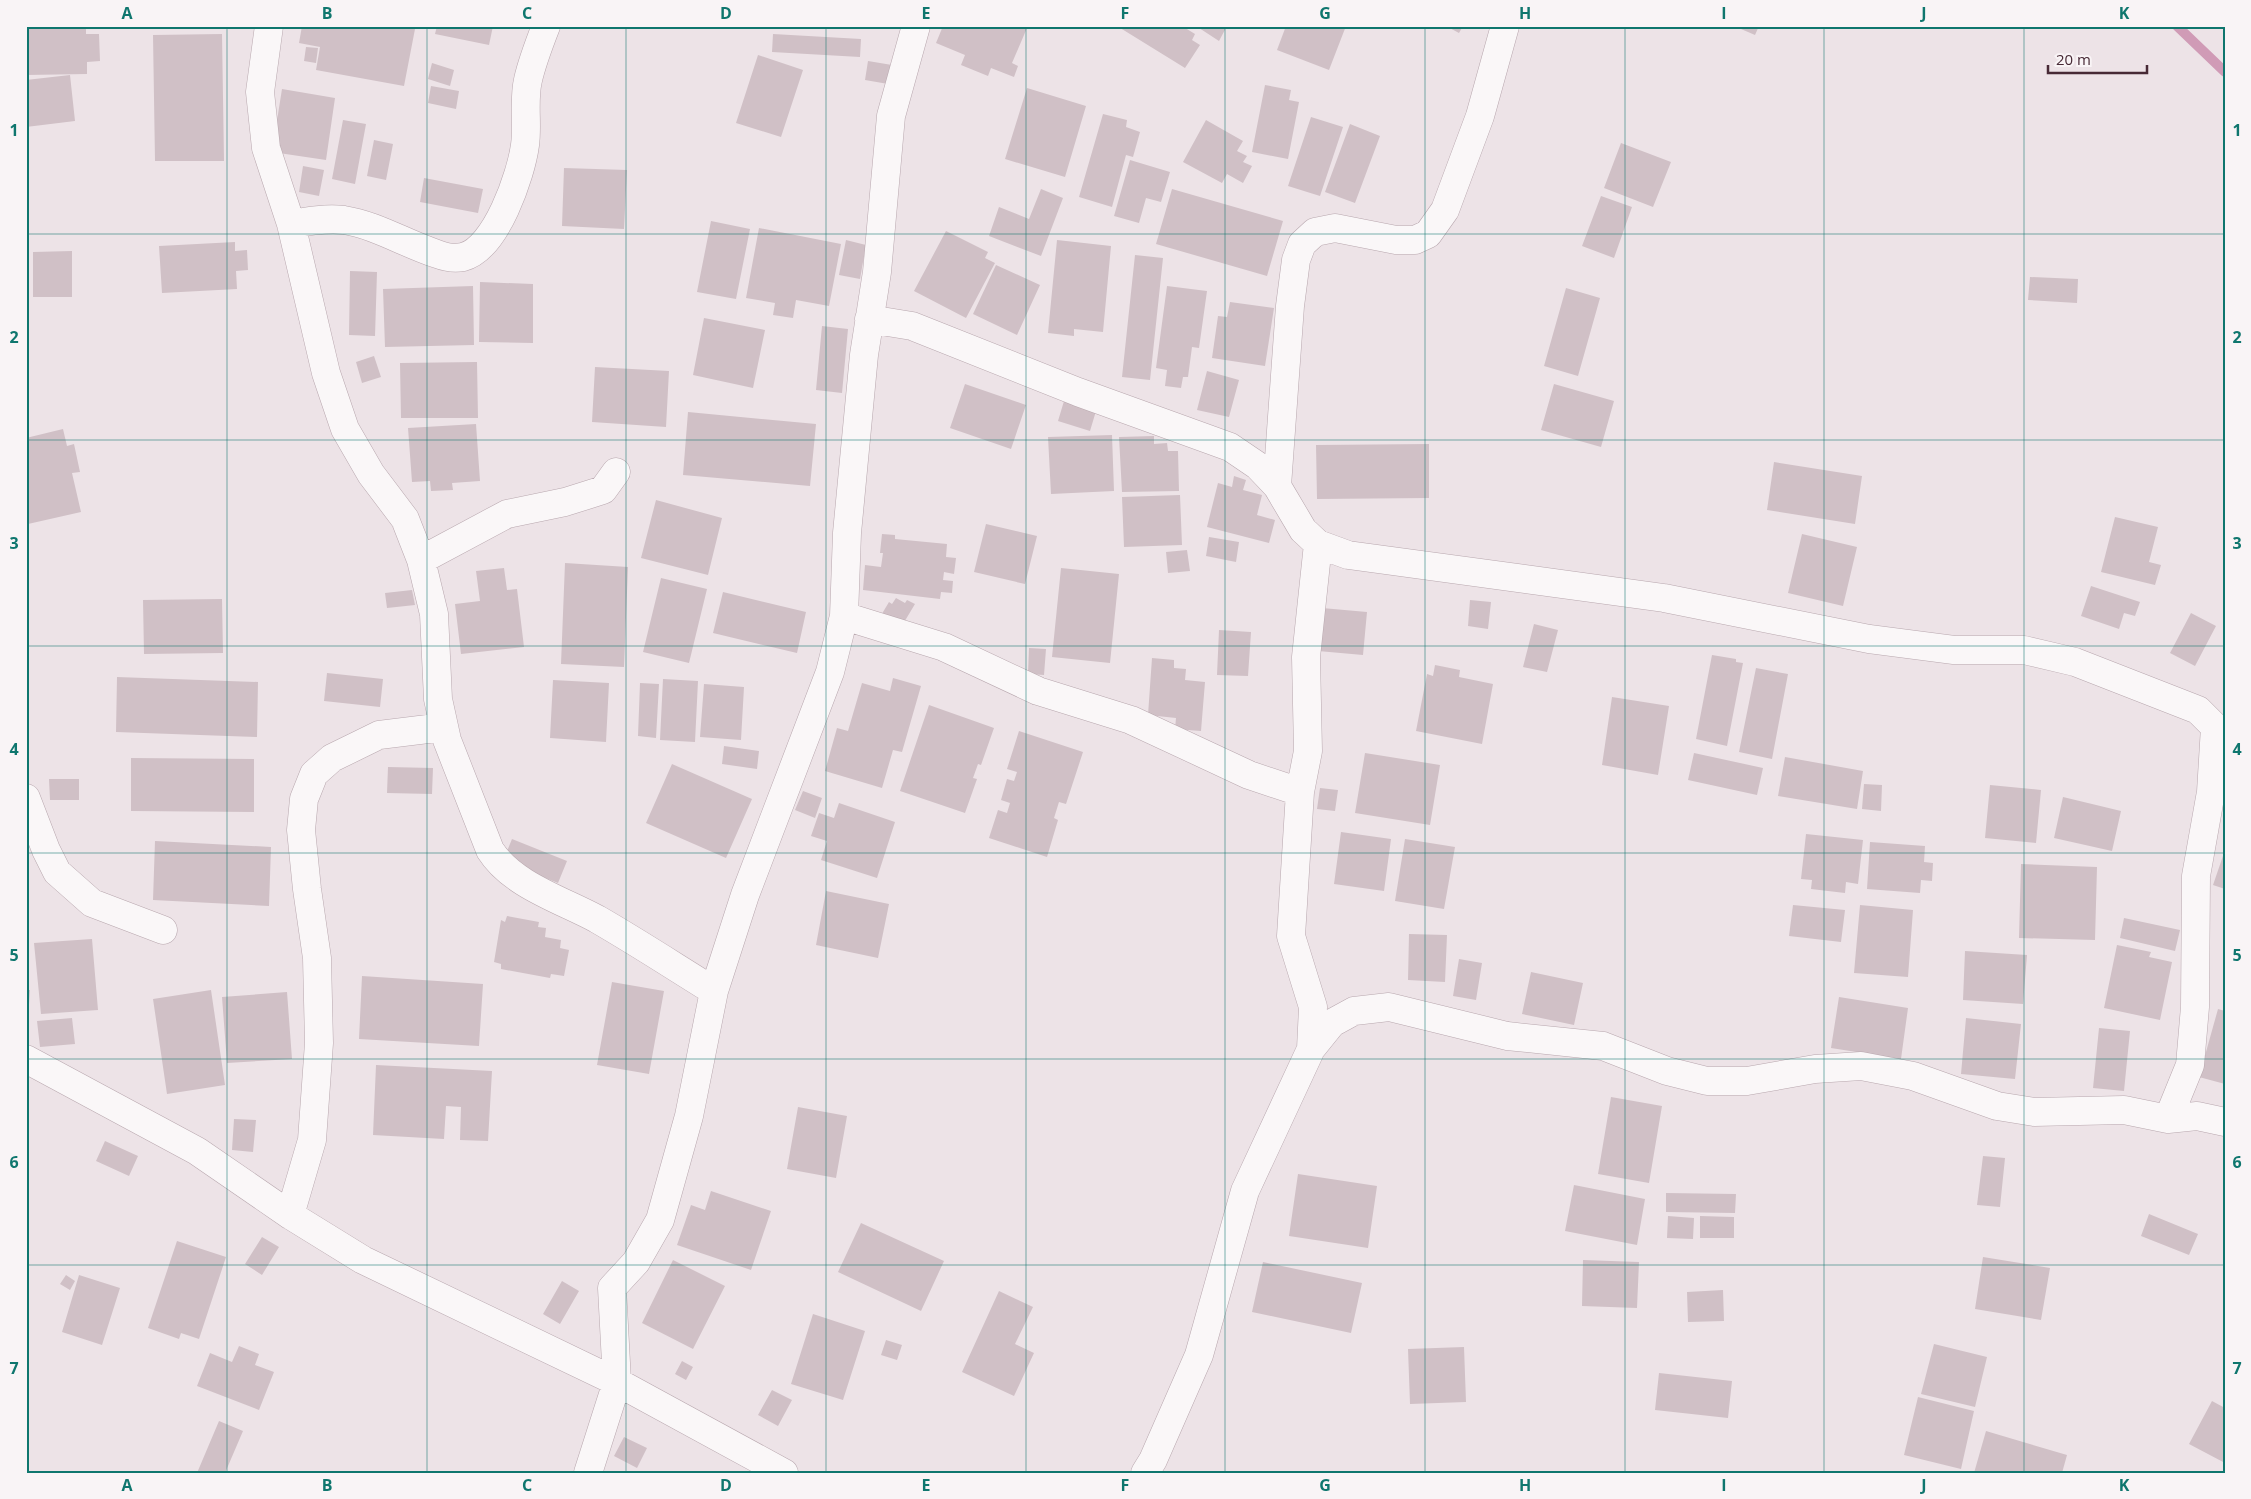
<svg xmlns="http://www.w3.org/2000/svg" width="2251" height="1499" font-family="'Open Sans',sans-serif">
<style>
.lines{fill:none;stroke-linecap:round;stroke-linejoin:round}
.stream{stroke:#d09bb6;stroke-width:10}
.building{fill:#d0c0c6}
.minor-casing{stroke:#b8a7ae;stroke-width:29}
.minor{stroke:#faf7f8;stroke-width:28}
.grid{fill:none;stroke:#0f766e;stroke-width:1;stroke-opacity:0.55}
.neatline{fill:none;stroke:#0f766e;stroke-width:2}
.grid-label{font-size:16px;text-anchor:middle;font-weight:bold;fill:#0f766e}
</style>
<rect width="100%" height="100%" fill="#ede3e7"/>
<g class="lines">
<path class="stream" d="M 2177,26 L 2225,72"/>
</g>
<path class="building" d="M 26,26 L 86,26 L 86,34 L 99,34 L 100,61 L 87,62 L 87,74 L 26,75 Z
M 302,26 L 402,26 L 415,29 L 404,86 L 316,70 L 320,47 L 299,43 Z
M 437,26 L 493,26 L 489,45 L 435,34 Z
M 943,26 L 1021,26 L 1027,28 L 1012,63 L 1018,66 L 1014,77 L 991,68 L 988,76 L 961,65 L 965,55 L 936,43 Z
M 1117,26 L 1182,26 L 1195,34 L 1192,40 L 1200,45 L 1185,68 Z
M 1196,26 L 1227,26 L 1219,41 Z
M 1286,26 L 1346,26 L 1329,70 L 1277,50 Z
M 1446,26 L 1463,26 L 1459,33 Z
M 1734,26 L 1759,26 L 1755,35 Z
M 222,34 L 224,161 L 155,161 L 153,35 Z
M 773,34 L 861,39 L 860,57 L 772,52 Z
M 306,47 L 318,48 L 316,63 L 304,61 Z
M 758,55 L 803,70 L 781,137 L 736,123 Z
M 868,61 L 898,66 L 894,85 L 865,80 Z
M 432,63 L 454,70 L 450,86 L 428,79 Z
M 70,75 L 75,121 L 26,127 L 26,80 Z
M 1265,85 L 1291,90 L 1289,100 L 1299,102 L 1288,159 L 1252,152 Z
M 431,86 L 459,91 L 456,109 L 428,103 Z
M 1027,88 L 1086,106 L 1065,177 L 1005,159 Z
M 282,89 L 335,98 L 326,160 L 272,152 Z
M 1103,114 L 1127,120 L 1126,127 L 1140,132 L 1133,157 L 1126,155 L 1112,207 L 1079,197 Z
M 1311,117 L 1343,127 L 1320,196 L 1288,186 Z
M 343,120 L 366,124 L 355,184 L 332,179 Z
M 1206,120 L 1243,141 L 1237,151 L 1247,156 L 1243,162 L 1252,166 L 1243,183 L 1227,174 L 1222,183 L 1183,162 Z
M 1350,124 L 1380,136 L 1355,203 L 1325,192 Z
M 374,140 L 393,144 L 386,180 L 367,176 Z
M 1621,143 L 1671,162 L 1653,207 L 1604,188 Z
M 1130,160 L 1170,172 L 1161,202 L 1146,198 L 1139,223 L 1114,216 Z
M 303,166 L 324,170 L 319,196 L 299,192 Z
M 564,168 L 627,170 L 624,229 L 562,226 Z
M 424,178 L 483,189 L 478,213 L 420,202 Z
M 1041,189 L 1063,198 L 1041,256 L 989,236 L 999,207 L 1029,219 Z
M 1172,189 L 1283,221 L 1267,276 L 1156,244 Z
M 1601,196 L 1632,207 L 1614,258 L 1582,246 Z
M 711,221 L 750,229 L 736,299 L 697,292 Z
M 759,228 L 841,244 L 829,306 L 796,300 L 793,318 L 773,315 L 775,303 L 746,298 Z
M 946,231 L 988,252 L 985,258 L 995,263 L 966,318 L 914,291 Z
M 846,240 L 866,245 L 860,279 L 839,275 Z
M 1057,240 L 1111,246 L 1103,332 L 1074,329 L 1074,336 L 1048,333 Z
M 235,242 L 235,251 L 247,250 L 248,270 L 236,271 L 237,289 L 162,293 L 159,246 Z
M 72,251 L 72,297 L 33,297 L 33,252 Z
M 1135,255 L 1163,258 L 1150,380 L 1122,377 Z
M 996,265 L 1040,285 L 1017,335 L 973,314 Z
M 350,271 L 377,272 L 375,336 L 349,335 Z
M 2030,277 L 2078,279 L 2077,303 L 2028,300 Z
M 480,282 L 533,284 L 533,343 L 479,342 Z
M 473,286 L 474,345 L 385,347 L 383,289 Z
M 1167,286 L 1207,291 L 1199,348 L 1192,347 L 1188,377 L 1183,377 L 1181,388 L 1165,386 L 1167,370 L 1156,368 Z
M 1566,288 L 1600,298 L 1578,376 L 1544,366 Z
M 1230,302 L 1274,308 L 1265,366 L 1212,358 L 1218,316 L 1227,317 Z
M 704,318 L 765,330 L 753,388 L 693,375 Z
M 822,326 L 848,329 L 842,393 L 816,390 Z
M 374,356 L 381,377 L 362,383 L 356,362 Z
M 477,362 L 478,418 L 401,418 L 400,363 Z
M 595,367 L 669,371 L 666,427 L 592,422 Z
M 1207,371 L 1239,380 L 1229,417 L 1197,410 Z
M 965,384 L 1026,405 L 1011,449 L 950,428 Z
M 1554,384 L 1614,401 L 1601,447 L 1541,430 Z
M 1064,401 L 1096,411 L 1090,431 L 1058,421 Z
M 688,412 L 816,424 L 810,486 L 683,475 Z
M 476,424 L 480,481 L 452,483 L 453,490 L 431,491 L 430,481 L 412,482 L 408,428 Z
M 63,429 L 67,446 L 74,444 L 80,472 L 72,473 L 81,512 L 28,524 L 26,516 L 26,438 Z
M 1112,435 L 1114,491 L 1051,494 L 1048,437 Z
M 1154,436 L 1154,444 L 1167,443 L 1168,451 L 1178,451 L 1179,491 L 1122,492 L 1119,437 Z
M 1429,444 L 1429,498 L 1317,499 L 1316,445 Z
M 1774,462 L 1862,476 L 1855,524 L 1767,510 Z
M 1234,476 L 1246,480 L 1243,490 L 1262,495 L 1257,515 L 1275,520 L 1269,543 L 1207,527 L 1218,483 L 1232,487 Z
M 1180,495 L 1182,545 L 1124,547 L 1122,497 Z
M 656,500 L 722,518 L 708,575 L 641,558 Z
M 2115,517 L 2158,527 L 2149,562 L 2161,565 L 2155,585 L 2101,572 Z
M 986,524 L 1037,536 L 1025,584 L 974,572 Z
M 882,534 L 895,535 L 895,539 L 947,544 L 946,557 L 956,558 L 954,574 L 944,572 L 943,580 L 953,581 L 952,593 L 941,592 L 940,599 L 863,590 L 865,565 L 881,567 L 883,553 L 880,553 Z
M 1802,534 L 1857,547 L 1843,606 L 1788,593 Z
M 1209,537 L 1239,542 L 1236,562 L 1206,556 Z
M 1187,550 L 1190,571 L 1168,573 L 1166,552 Z
M 565,563 L 628,567 L 624,667 L 561,664 Z
M 504,568 L 507,590 L 517,589 L 524,647 L 461,654 L 455,604 L 480,601 L 476,571 Z
M 1061,568 L 1119,574 L 1110,663 L 1052,657 Z
M 661,578 L 707,589 L 689,663 L 643,652 Z
M 2091,586 L 2140,602 L 2135,616 L 2124,613 L 2119,629 L 2081,616 Z
M 412,590 L 415,605 L 387,608 L 385,593 Z
M 723,592 L 806,612 L 797,653 L 713,633 Z
M 896,598 L 905,603 L 907,600 L 915,604 L 900,629 L 880,617 L 889,602 L 892,604 Z
M 222,599 L 223,653 L 144,654 L 143,600 Z
M 1470,600 L 1491,602 L 1488,629 L 1468,626 Z
M 1322,608 L 1367,612 L 1363,655 L 1318,651 Z
M 2191,613 L 2216,626 L 2195,666 L 2170,653 Z
M 1534,624 L 1558,630 L 1547,672 L 1523,667 Z
M 1219,630 L 1251,632 L 1248,676 L 1217,675 Z
M 1029,648 L 1046,649 L 1044,675 L 1028,674 Z
M 1712,655 L 1736,659 L 1736,662 L 1743,663 L 1727,746 L 1696,739 Z
M 1152,658 L 1174,660 L 1174,668 L 1186,669 L 1185,680 L 1205,682 L 1201,731 L 1175,729 L 1176,718 L 1148,715 Z
M 1435,665 L 1460,670 L 1459,677 L 1493,684 L 1482,744 L 1416,731 L 1427,674 L 1433,676 Z
M 1756,668 L 1788,674 L 1772,759 L 1739,752 Z
M 327,673 L 383,679 L 380,707 L 324,701 Z
M 117,677 L 258,682 L 257,737 L 116,732 Z
M 893,678 L 921,686 L 902,752 L 893,750 L 882,788 L 825,771 L 837,728 L 848,731 L 862,683 L 890,691 Z
M 663,679 L 698,681 L 695,742 L 660,740 Z
M 553,680 L 609,683 L 606,742 L 550,738 Z
M 640,683 L 659,684 L 656,738 L 638,736 Z
M 704,684 L 744,687 L 741,740 L 700,737 Z
M 1612,697 L 1669,706 L 1658,775 L 1602,765 Z
M 929,705 L 994,728 L 981,765 L 978,764 L 973,778 L 977,779 L 965,813 L 900,791 Z
M 1019,731 L 1083,752 L 1066,804 L 1059,802 L 1054,818 L 1058,820 L 1047,857 L 989,838 L 998,810 L 1007,813 L 1010,803 L 1001,800 L 1007,779 L 1014,781 L 1017,772 L 1007,769 Z
M 724,746 L 759,751 L 757,769 L 722,764 Z
M 1365,753 L 1440,765 L 1430,825 L 1355,813 Z
M 1694,753 L 1763,768 L 1757,795 L 1688,780 Z
M 1785,757 L 1863,771 L 1857,809 L 1778,796 Z
M 131,758 L 254,759 L 254,812 L 131,811 Z
M 672,764 L 752,799 L 726,858 L 646,823 Z
M 388,767 L 433,768 L 432,794 L 387,793 Z
M 49,779 L 79,779 L 79,800 L 50,800 Z
M 1864,784 L 1882,785 L 1881,811 L 1862,809 Z
M 1990,785 L 2041,790 L 2036,843 L 1985,838 Z
M 1320,788 L 1338,790 L 1335,811 L 1317,809 Z
M 803,791 L 822,798 L 815,818 L 795,810 Z
M 2063,797 L 2121,811 L 2112,851 L 2054,838 Z
M 839,803 L 895,822 L 877,878 L 821,860 L 827,841 L 811,836 L 819,813 L 834,818 Z
M 1341,832 L 1391,839 L 1384,891 L 1334,884 Z
M 1806,834 L 1863,840 L 1858,884 L 1846,882 L 1845,893 L 1811,889 L 1812,880 L 1801,879 Z
M 512,839 L 567,861 L 558,883 L 503,861 Z
M 1405,839 L 1455,847 L 1444,909 L 1395,901 Z
M 155,841 L 271,847 L 269,906 L 153,900 Z
M 1870,842 L 1925,846 L 1924,862 L 1933,863 L 1932,881 L 1921,880 L 1920,893 L 1867,889 Z
M 2224,853 L 2225,853 L 2225,889 L 2213,885 Z
M 2021,864 L 2097,867 L 2095,940 L 2019,938 Z
M 826,891 L 889,904 L 878,958 L 816,945 Z
M 1793,905 L 1845,910 L 1841,942 L 1789,936 Z
M 1860,905 L 1913,910 L 1908,977 L 1854,973 Z
M 507,916 L 539,922 L 538,927 L 546,928 L 545,937 L 561,940 L 560,948 L 569,950 L 564,976 L 551,974 L 550,978 L 501,969 L 501,964 L 494,962 L 501,920 L 505,922 Z
M 2124,918 L 2180,930 L 2175,951 L 2120,938 Z
M 1409,934 L 1447,935 L 1445,982 L 1408,980 Z
M 92,939 L 98,1010 L 41,1014 L 34,943 Z
M 2117,945 L 2151,952 L 2149,957 L 2172,962 L 2160,1020 L 2104,1008 Z
M 1965,951 L 2027,955 L 2023,1004 L 1963,1000 Z
M 1459,959 L 1482,963 L 1476,1000 L 1453,996 Z
M 1531,972 L 1583,983 L 1574,1025 L 1522,1014 Z
M 362,976 L 483,984 L 479,1046 L 359,1039 Z
M 612,982 L 664,991 L 649,1074 L 597,1065 Z
M 26,990 L 30,990 L 28,1019 L 26,1019 Z
M 211,990 L 225,1085 L 167,1094 L 153,999 Z
M 287,992 L 292,1059 L 227,1063 L 222,997 Z
M 1839,997 L 1908,1008 L 1901,1059 L 1831,1048 Z
M 2218,1009 L 2225,1011 L 2225,1084 L 2199,1077 Z
M 72,1018 L 75,1044 L 40,1047 L 37,1021 Z
M 1966,1018 L 2021,1024 L 2015,1079 L 1961,1074 Z
M 2099,1028 L 2130,1031 L 2124,1091 L 2093,1088 Z
M 376,1065 L 492,1071 L 488,1141 L 460,1140 L 461,1107 L 446,1106 L 444,1139 L 373,1135 Z
M 1611,1097 L 1662,1106 L 1649,1183 L 1598,1174 Z
M 798,1107 L 847,1116 L 836,1178 L 787,1169 Z
M 234,1119 L 256,1120 L 253,1152 L 232,1150 Z
M 105,1141 L 138,1156 L 129,1176 L 96,1161 Z
M 1983,1156 L 2005,1158 L 2000,1207 L 1977,1205 Z
M 1298,1174 L 1377,1186 L 1368,1248 L 1289,1236 Z
M 1574,1185 L 1645,1199 L 1637,1245 L 1565,1231 Z
M 711,1191 L 771,1211 L 751,1270 L 677,1245 L 691,1205 L 705,1210 Z
M 1666,1193 L 1736,1194 L 1735,1213 L 1666,1212 Z
M 2149,1214 L 2198,1234 L 2189,1255 L 2141,1236 Z
M 1668,1216 L 1694,1218 L 1693,1239 L 1667,1238 Z
M 1700,1216 L 1734,1217 L 1734,1238 L 1700,1238 Z
M 861,1223 L 944,1261 L 921,1311 L 838,1272 Z
M 262,1237 L 279,1247 L 262,1275 L 245,1264 Z
M 177,1241 L 226,1257 L 199,1339 L 181,1333 L 179,1339 L 148,1328 Z
M 1983,1257 L 2050,1268 L 2041,1320 L 1975,1309 Z
M 673,1260 L 725,1286 L 693,1349 L 642,1323 Z
M 1583,1260 L 1639,1262 L 1637,1308 L 1582,1306 Z
M 1263,1262 L 1362,1283 L 1351,1333 L 1252,1312 Z
M 66,1275 L 75,1281 L 70,1290 L 60,1284 Z
M 79,1275 L 120,1288 L 102,1345 L 62,1332 Z
M 562,1281 L 579,1291 L 560,1324 L 543,1314 Z
M 1723,1290 L 1724,1321 L 1688,1322 L 1687,1292 Z
M 999,1291 L 1033,1307 L 1015,1344 L 1034,1353 L 1014,1396 L 962,1372 Z
M 813,1314 L 865,1331 L 843,1400 L 791,1384 Z
M 886,1340 L 902,1345 L 897,1360 L 881,1355 Z
M 1934,1344 L 1987,1357 L 1975,1407 L 1921,1394 Z
M 239,1346 L 259,1354 L 255,1365 L 274,1372 L 259,1410 L 197,1386 L 210,1353 L 232,1362 Z
M 1464,1347 L 1466,1402 L 1410,1404 L 1408,1349 Z
M 682,1361 L 693,1367 L 686,1380 L 675,1374 Z
M 1659,1373 L 1732,1381 L 1728,1418 L 1655,1410 Z
M 772,1390 L 792,1400 L 778,1426 L 758,1415 Z
M 1918,1397 L 1974,1411 L 1961,1469 L 1904,1455 Z
M 2212,1401 L 2225,1408 L 2225,1463 L 2189,1444 Z
M 219,1421 L 243,1431 L 225,1473 L 197,1473 Z
M 1986,1431 L 2067,1455 L 2062,1473 L 1974,1473 Z
M 624,1437 L 647,1448 L 637,1468 L 614,1456 Z"/>
<g class="lines">
<defs>
<path id="minor" d="M 269,26 L 260,92 L 266,148 L 291,224 L 326,373 L 345,429 L 371,474 L 405,519 L 421,560 L 434,614 L 438,699 L 447,740 L 490,850 C 512,885 562,900 597,919 C 637,942 675,967 714,991
M 291,224 C 308,221 326,218 344,220 C 376,225 406,244 437,254 C 445,257 454,259 463,257 C 496,249 521,175 525,145 C 528,124 523,101 528,80 C 532,62 539,44 546,26
M 869,319 L 912,326 L 1078,392 L 1230,447 L 1258,466 L 1277,486 L 1303,530 L 1318,544 L 1348,555 L 1664,598 L 1869,639 L 1954,650 L 2024,650 L 2075,662 L 2198,710 L 2215,727 L 2211,792 L 2196,876 L 2195,1007 L 2190,1065 L 2168,1119
M 1277,486 L 1290,306 L 1296,260 L 1302,244 L 1315,232 L 1335,228 L 1396,240 L 1415,240 L 1428,234 L 1445,210 L 1480,116 L 1505,26
M 421,560 L 507,514 L 565,502 L 603,490 L 616,472
M 844,616 L 944,647 L 1038,691 L 1131,720 L 1249,775 L 1300,792 L 1308,751 L 1306,657 L 1318,544
M 1300,792 L 1291,936 L 1313,1007 L 1311,1049
M 26,798 L 46,850 L 57,872 L 92,903 L 163,930
M 26,1059 L 197,1151 L 290,1215 L 363,1260 L 617,1382 L 784,1473
M 290,1215 L 312,1140 L 319,1043 L 317,958 L 307,889 L 301,830 L 304,799 L 314,774 L 332,758 L 379,735 L 444,727
M 588,1473 L 617,1382 L 612,1288 L 636,1262 L 660,1220 L 689,1116 L 714,991 L 745,895 L 830,672 L 844,616 L 847,533 L 864,355 L 877,272 L 891,116 L 916,26
M 1145,1473 L 1153,1460 L 1199,1355 L 1245,1191 L 1311,1049 L 1332,1023 L 1354,1011 L 1389,1007 L 1507,1036 L 1603,1046 L 1667,1071 L 1707,1081 L 1747,1081 L 1815,1069 L 1861,1066 L 1913,1076 L 1997,1106 L 2034,1112 L 2124,1110 L 2168,1119 L 2197,1116 L 2225,1122"/>
</defs>
<use href="#minor" class="minor-casing"/>
<use href="#minor" class="minor"/>
</g>
<path class="grid" d="M 227,26 L 227,1473M 427,26 L 427,1473M 626,26 L 626,1473M 826,26 L 826,1473M 1026,26 L 1026,1473M 1225,26 L 1225,1473M 1425,26 L 1425,1473M 1625,26 L 1625,1473M 1824,26 L 1824,1473M 2024,26 L 2024,1473M 26,234 L 2225,234M 26,440 L 2225,440M 26,646 L 2225,646M 26,853 L 2225,853M 26,1059 L 2225,1059M 26,1265 L 2225,1265"/>
<rect width="2251" height="1499" fill="none" stroke="#f9f4f6" stroke-width="55"/>
<path d="M2048 65v8h99v-8" fill="none" stroke="#472935" stroke-width="2.5"/>
<text x="2056" y="65" font-size="15" fill="#472935" stroke="#f9f4f6" stroke-width="4" paint-order="stroke">20 m</text>
<rect x="28" y="28" width="2196" height="1444" class="neatline"/>
<g class="grid-label">
<text x="127" y="19">A</text>
<text x="327" y="19">B</text>
<text x="527" y="19">C</text>
<text x="726" y="19">D</text>
<text x="926" y="19">E</text>
<text x="1125" y="19">F</text>
<text x="1325" y="19">G</text>
<text x="1525" y="19">H</text>
<text x="1724" y="19">I</text>
<text x="1924" y="19">J</text>
<text x="2124" y="19">K</text>
<text x="14" y="136">1</text>
<text x="2237" y="136">1</text>
<text x="14" y="343">2</text>
<text x="2237" y="343">2</text>
<text x="14" y="549">3</text>
<text x="2237" y="549">3</text>
<text x="14" y="755">4</text>
<text x="2237" y="755">4</text>
<text x="14" y="961">5</text>
<text x="2237" y="961">5</text>
<text x="14" y="1168">6</text>
<text x="2237" y="1168">6</text>
<text x="14" y="1374">7</text>
<text x="2237" y="1374">7</text>
<text x="127" y="1491">A</text>
<text x="327" y="1491">B</text>
<text x="527" y="1491">C</text>
<text x="726" y="1491">D</text>
<text x="926" y="1491">E</text>
<text x="1125" y="1491">F</text>
<text x="1325" y="1491">G</text>
<text x="1525" y="1491">H</text>
<text x="1724" y="1491">I</text>
<text x="1924" y="1491">J</text>
<text x="2124" y="1491">K</text>
</g>
</svg>
